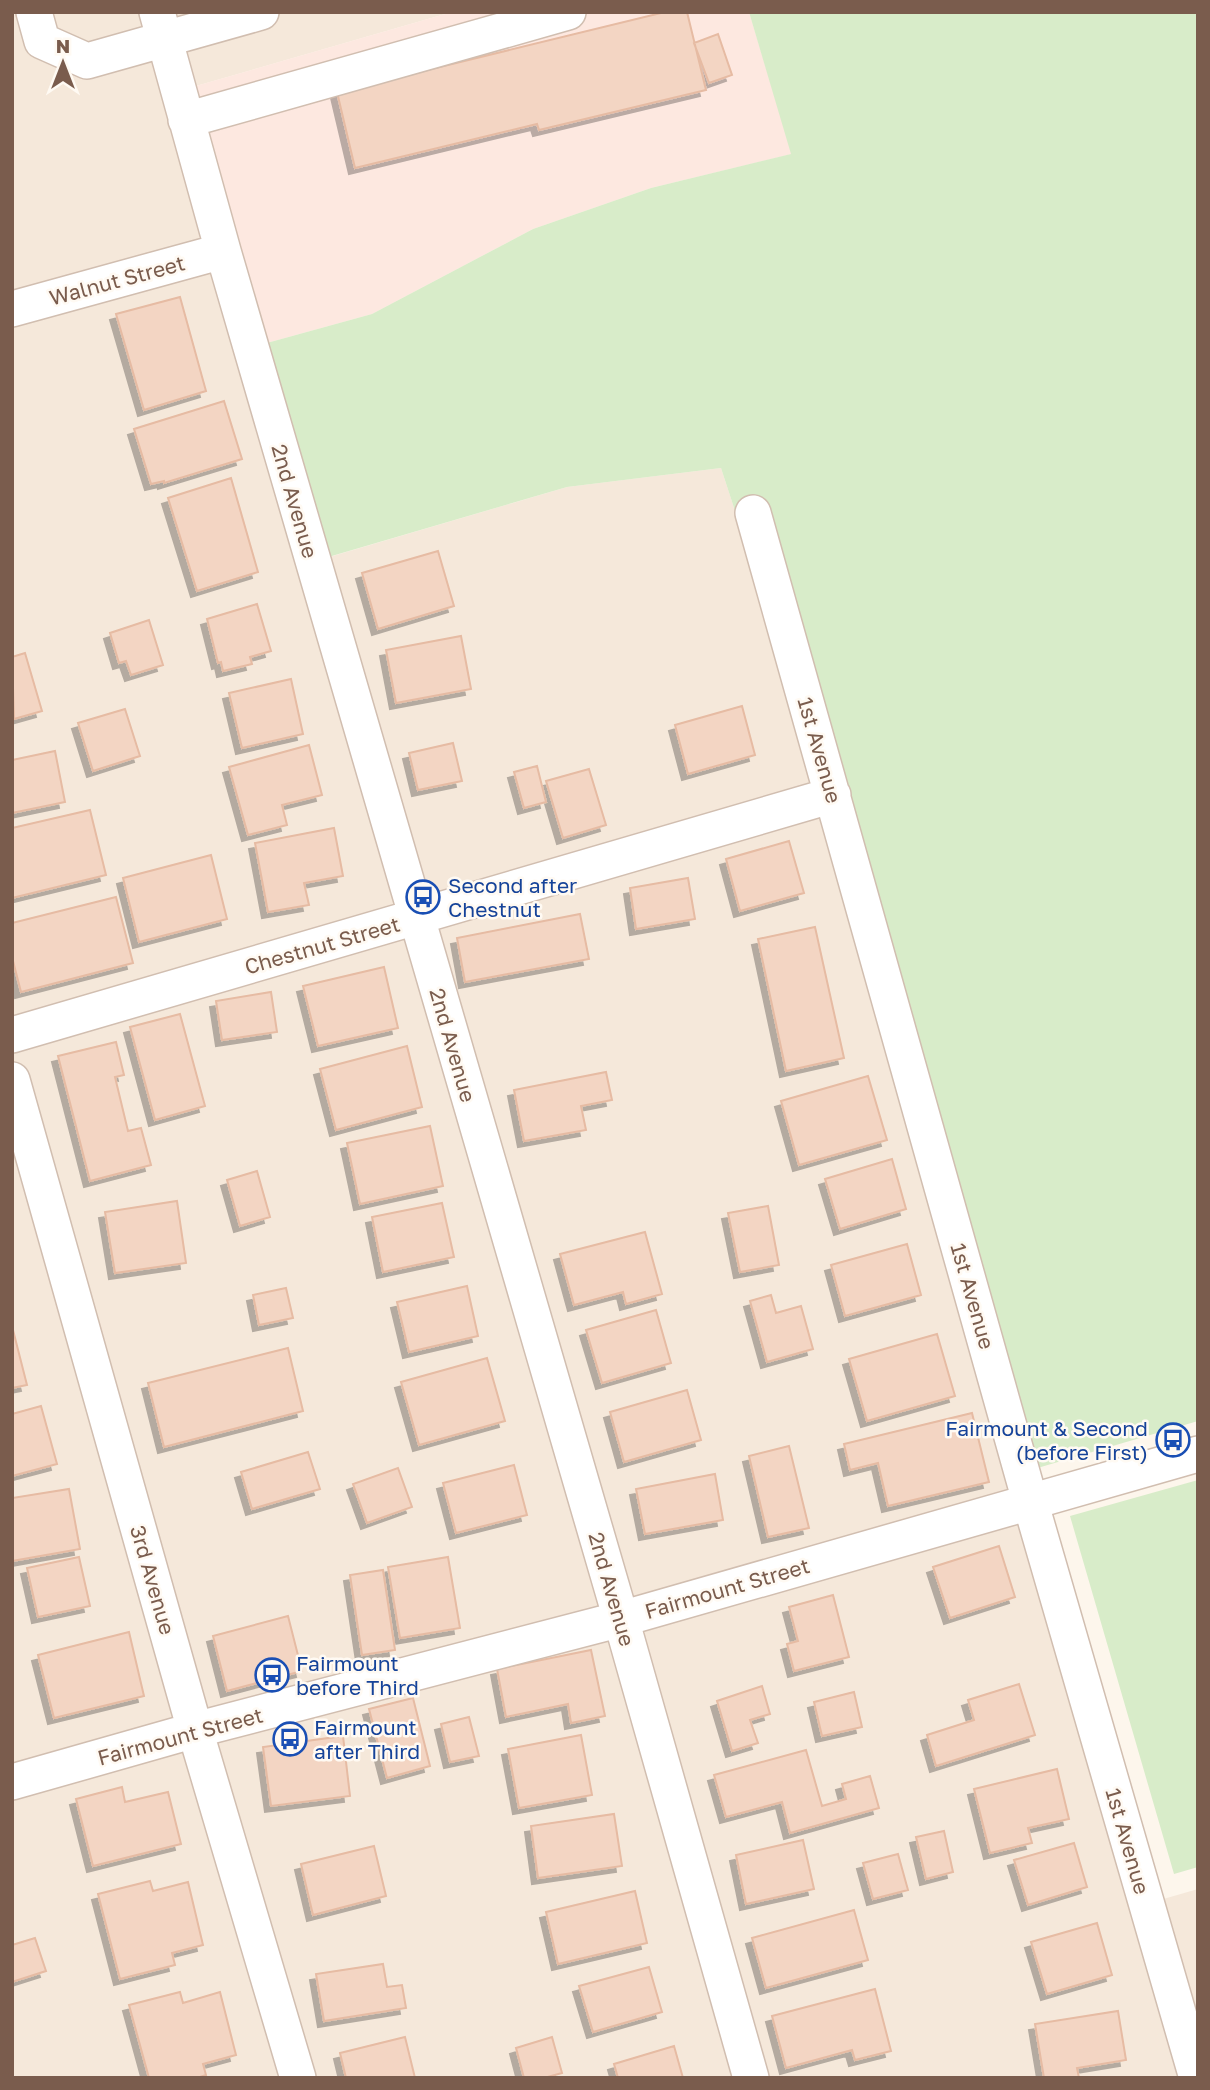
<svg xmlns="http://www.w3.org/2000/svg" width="1210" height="2090" font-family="'Golos Text',sans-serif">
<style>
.residential{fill:#f5e8da}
.commercial{fill:#fde8e0}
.green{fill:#d8ecc9}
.building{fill:#f3d5c3;stroke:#e6bba3;stroke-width:2;filter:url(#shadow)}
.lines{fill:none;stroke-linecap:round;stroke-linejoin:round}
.minor-casing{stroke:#d1beb0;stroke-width:38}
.minor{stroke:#fff;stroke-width:35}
.labels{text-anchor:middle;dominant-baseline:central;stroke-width:5;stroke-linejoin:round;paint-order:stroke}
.street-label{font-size:21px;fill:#7a5c4d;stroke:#fffaf3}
.transit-label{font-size:21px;fill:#164399;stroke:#fffaf3;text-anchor:start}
</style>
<defs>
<filter id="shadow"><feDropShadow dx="-6" dy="6" stdDeviation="0" flood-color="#0004"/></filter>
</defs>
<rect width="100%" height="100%" fill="#fdf6ec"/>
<path class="residential" d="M 12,12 L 452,12 L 189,88 L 326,558 L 567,487 L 721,468 L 829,799 L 1153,1902 L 1198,1889 L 1198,2078 L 12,2078 Z"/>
<path class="commercial" d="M 452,12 L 749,12 L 792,154 L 651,188 L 533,229 L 372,314 L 256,346 L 189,88 Z"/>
<path class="green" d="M 749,12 L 1198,12 L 1198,1421 L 1017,1474 L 829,799 L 721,468 L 567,487 L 325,558 L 256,346 L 372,314 L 533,229 L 651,188 L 791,154 Z
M 1198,1480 L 1198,1867 L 1174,1874 L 1070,1516 Z"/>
<path class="building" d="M 665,12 L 687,12 L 706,90 L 539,130 L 537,124 L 355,168 L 337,92 Z
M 718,34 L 732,75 L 709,83 L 694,43 Z
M 180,297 L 206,391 L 144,410 L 116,314 Z
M 224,401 L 242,459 L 164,483 L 164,481 L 151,484 L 134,429 Z
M 231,478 L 258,572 L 197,591 L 168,498 Z
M 438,551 L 454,606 L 378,629 L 362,573 Z
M 257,604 L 271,651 L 250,657 L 252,664 L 223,671 L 221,662 L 218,663 L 207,619 Z
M 149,620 L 163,665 L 131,675 L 126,661 L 119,663 L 110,633 Z
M 461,636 L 471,689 L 396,703 L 386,650 Z
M 25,653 L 42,711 L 14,719 L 12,657 Z
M 291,679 L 303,734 L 242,748 L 229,693 Z
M 742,706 L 755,755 L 688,774 L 675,725 Z
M 125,709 L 140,756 L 93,771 L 78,723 Z
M 453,743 L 462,781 L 418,790 L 409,753 Z
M 309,745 L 322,795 L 282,805 L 287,825 L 248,835 L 229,767 Z
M 55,751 L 65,802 L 12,813 L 12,760 Z
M 537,766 L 546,802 L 524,808 L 514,772 Z
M 589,769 L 606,825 L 563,838 L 546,781 Z
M 90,810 L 106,875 L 12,898 L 12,828 Z
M 334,828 L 343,876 L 304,883 L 309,905 L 268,912 L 255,843 Z
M 789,841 L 804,893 L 740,911 L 726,859 Z
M 211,855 L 227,919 L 139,942 L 123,878 Z
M 688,878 L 695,919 L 636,929 L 630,888 Z
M 116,897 L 133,963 L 21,992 L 12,957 L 12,923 Z
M 580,914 L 589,959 L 465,982 L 457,938 Z
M 815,927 L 844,1058 L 786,1071 L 758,939 Z
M 384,967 L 398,1028 L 318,1046 L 303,986 Z
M 271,992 L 277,1032 L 222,1040 L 216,1001 Z
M 180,1014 L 205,1106 L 155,1120 L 130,1027 Z
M 116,1042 L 124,1075 L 115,1077 L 128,1131 L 141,1128 L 151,1165 L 90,1181 L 58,1056 Z
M 407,1046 L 422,1107 L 336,1130 L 320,1069 Z
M 606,1072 L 612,1100 L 581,1106 L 586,1130 L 524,1141 L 514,1090 Z
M 868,1076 L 887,1140 L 799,1165 L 781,1101 Z
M 430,1126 L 443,1186 L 360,1204 L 347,1143 Z
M 892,1159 L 906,1209 L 840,1229 L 825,1179 Z
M 257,1171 L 270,1217 L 240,1226 L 227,1180 Z
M 177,1201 L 186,1263 L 115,1273 L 105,1212 Z
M 442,1203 L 454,1257 L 383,1272 L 372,1217 Z
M 768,1206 L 779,1265 L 740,1272 L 728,1213 Z
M 645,1232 L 662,1294 L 626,1304 L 623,1292 L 574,1305 L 560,1254 Z
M 907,1244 L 921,1295 L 845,1316 L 831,1265 Z
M 467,1286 L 478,1336 L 409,1352 L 397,1302 Z
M 286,1288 L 293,1318 L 259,1325 L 253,1295 Z
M 771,1295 L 776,1313 L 801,1306 L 813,1349 L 767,1362 L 750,1301 Z
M 656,1310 L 671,1363 L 602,1383 L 586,1330 Z
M 13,1330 L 27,1385 L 12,1388 L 12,1330 Z
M 937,1334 L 955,1396 L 867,1421 L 849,1359 Z
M 288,1348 L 303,1411 L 164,1447 L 148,1383 Z
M 487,1358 L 505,1421 L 419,1445 L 401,1382 Z
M 687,1390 L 701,1440 L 624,1462 L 610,1412 Z
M 41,1406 L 57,1464 L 12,1476 L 12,1414 Z
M 972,1413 L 989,1482 L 888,1506 L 878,1463 L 850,1470 L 844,1444 Z
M 789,1446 L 809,1528 L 768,1537 L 749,1456 Z
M 308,1452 L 320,1489 L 252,1509 L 241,1472 Z
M 514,1465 L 527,1515 L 456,1533 L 443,1483 Z
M 398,1468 L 412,1507 L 367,1523 L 353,1484 Z
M 715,1474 L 723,1520 L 645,1534 L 636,1489 Z
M 69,1489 L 80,1549 L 12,1561 L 12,1498 Z
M 999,1546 L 1015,1597 L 950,1618 L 933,1567 Z
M 79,1557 L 90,1606 L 38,1617 L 27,1568 Z
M 448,1557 L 460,1628 L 400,1638 L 388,1567 Z
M 383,1570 L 395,1650 L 362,1655 L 350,1575 Z
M 833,1595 L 849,1657 L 794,1671 L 787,1644 L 798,1641 L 789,1607 Z
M 288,1616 L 302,1671 L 227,1691 L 213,1636 Z
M 129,1632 L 144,1696 L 54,1718 L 38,1655 Z
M 591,1650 L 605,1716 L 571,1723 L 568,1704 L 506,1717 L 497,1669 Z
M 1019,1684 L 1035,1735 L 936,1766 L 927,1735 L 974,1720 L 968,1700 Z
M 762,1686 L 770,1714 L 750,1720 L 758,1743 L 732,1751 L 717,1701 Z
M 854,1692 L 862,1727 L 822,1736 L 814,1702 Z
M 413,1698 L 430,1766 L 387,1778 L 369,1709 Z
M 469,1717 L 479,1756 L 450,1762 L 441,1724 Z
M 581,1735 L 592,1795 L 519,1808 L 508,1749 Z
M 343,1736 L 350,1796 L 271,1806 L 263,1747 Z
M 806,1750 L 822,1806 L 846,1799 L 842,1784 L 870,1776 L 879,1808 L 790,1833 L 782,1802 L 726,1817 L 714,1775 Z
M 1057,1769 L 1069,1819 L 1028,1828 L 1032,1843 L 990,1853 L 974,1789 Z
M 122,1787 L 125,1802 L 168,1792 L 181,1844 L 93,1866 L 76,1799 Z
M 614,1814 L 622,1866 L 538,1878 L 531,1826 Z
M 944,1831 L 953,1872 L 926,1879 L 916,1837 Z
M 803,1840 L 814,1889 L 746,1904 L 736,1855 Z
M 1074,1843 L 1087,1887 L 1028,1905 L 1014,1860 Z
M 374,1846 L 386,1896 L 313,1915 L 301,1864 Z
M 898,1854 L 908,1890 L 873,1899 L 863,1863 Z
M 150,1881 L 153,1891 L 188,1882 L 203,1945 L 172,1953 L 175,1965 L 120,1979 L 98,1894 Z
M 635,1891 L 647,1943 L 558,1964 L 546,1912 Z
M 854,1910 L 868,1960 L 766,1988 L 752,1938 Z
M 1097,1923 L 1112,1975 L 1047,1994 L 1031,1942 Z
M 35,1938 L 46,1971 L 12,1982 L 12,1945 Z
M 383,1964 L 387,1987 L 402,1985 L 406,2008 L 324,2021 L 316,1974 Z
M 649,1967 L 662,2012 L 593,2032 L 579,1986 Z
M 875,1989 L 891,2051 L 855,2060 L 852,2050 L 786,2068 L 772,2016 Z
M 180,1992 L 183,2003 L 220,1992 L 236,2055 L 203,2064 L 206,2075 L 197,2078 L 149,2078 L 129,2005 Z
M 1118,2011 L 1126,2060 L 1077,2068 L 1079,2078 L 1044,2078 L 1035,2024 Z
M 405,2037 L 415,2078 L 346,2078 L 340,2053 Z
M 552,2037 L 562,2073 L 544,2078 L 524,2078 L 516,2048 Z
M 674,2046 L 683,2078 L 618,2078 L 614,2064 Z"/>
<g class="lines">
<defs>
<path id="minor" d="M 34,12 L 42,41 L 87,61 L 261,12
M 157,12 L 223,251 L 621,1619 L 751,2078
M 186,120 L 568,12
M 12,309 L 223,251
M 753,513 L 1030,1501 L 1197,2078
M 12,1035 L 833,795
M 12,1080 L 195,1730 L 298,2078
M 12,1782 L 195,1730 L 621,1619 L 1198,1454"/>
</defs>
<use href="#minor" class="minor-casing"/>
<use href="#minor" class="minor"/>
</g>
<defs>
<symbol id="bus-ring" viewBox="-11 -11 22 22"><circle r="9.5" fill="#fffaf3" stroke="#1a4fb4" stroke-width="1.5"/><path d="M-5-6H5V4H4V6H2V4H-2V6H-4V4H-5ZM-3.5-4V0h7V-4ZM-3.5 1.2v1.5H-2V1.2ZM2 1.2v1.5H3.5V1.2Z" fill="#1a4fb4"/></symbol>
</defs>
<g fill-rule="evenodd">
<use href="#bus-ring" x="404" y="878" width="38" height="38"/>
<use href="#bus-ring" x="1154" y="1421" width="38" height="38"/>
<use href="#bus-ring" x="253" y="1656" width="38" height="38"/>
<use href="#bus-ring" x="271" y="1720" width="38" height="38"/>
</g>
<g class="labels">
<g class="street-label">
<text transform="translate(117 280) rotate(-15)">Walnut Street</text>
<text transform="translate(295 501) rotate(74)">2nd Avenue</text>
<text transform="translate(820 750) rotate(74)">1st Avenue</text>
<text transform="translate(322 945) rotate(-16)">Chestnut Street</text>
<text transform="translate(453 1045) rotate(74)">2nd Avenue</text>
<text transform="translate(973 1296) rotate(74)">1st Avenue</text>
<text transform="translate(153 1580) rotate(74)">3rd Avenue</text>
<text transform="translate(727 1588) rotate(-16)">Fairmount Street</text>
<text transform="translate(612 1589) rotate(74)">2nd Avenue</text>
<text transform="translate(180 1736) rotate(-15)">Fairmount Street</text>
<text transform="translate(1128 1841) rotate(74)">1st Avenue</text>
</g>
<g class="transit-label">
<text x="448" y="885">Second after<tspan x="448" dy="24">Chestnut</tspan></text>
<text x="1148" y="1428" text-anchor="end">Fairmount &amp; Second<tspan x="1148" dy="24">(before First)</tspan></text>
<text x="296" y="1663">Fairmount<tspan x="296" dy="24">before Third</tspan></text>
<text x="314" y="1727">Fairmount<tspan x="314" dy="24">after Third</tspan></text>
</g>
</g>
<rect width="1210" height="2090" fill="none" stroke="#7a5c4d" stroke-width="28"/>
<g transform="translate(63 63)" stroke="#fffaf3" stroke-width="5" paint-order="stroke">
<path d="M0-5L12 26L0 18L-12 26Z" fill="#7a5c4d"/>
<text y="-10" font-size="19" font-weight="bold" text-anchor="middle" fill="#7a5c4d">N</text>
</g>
</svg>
